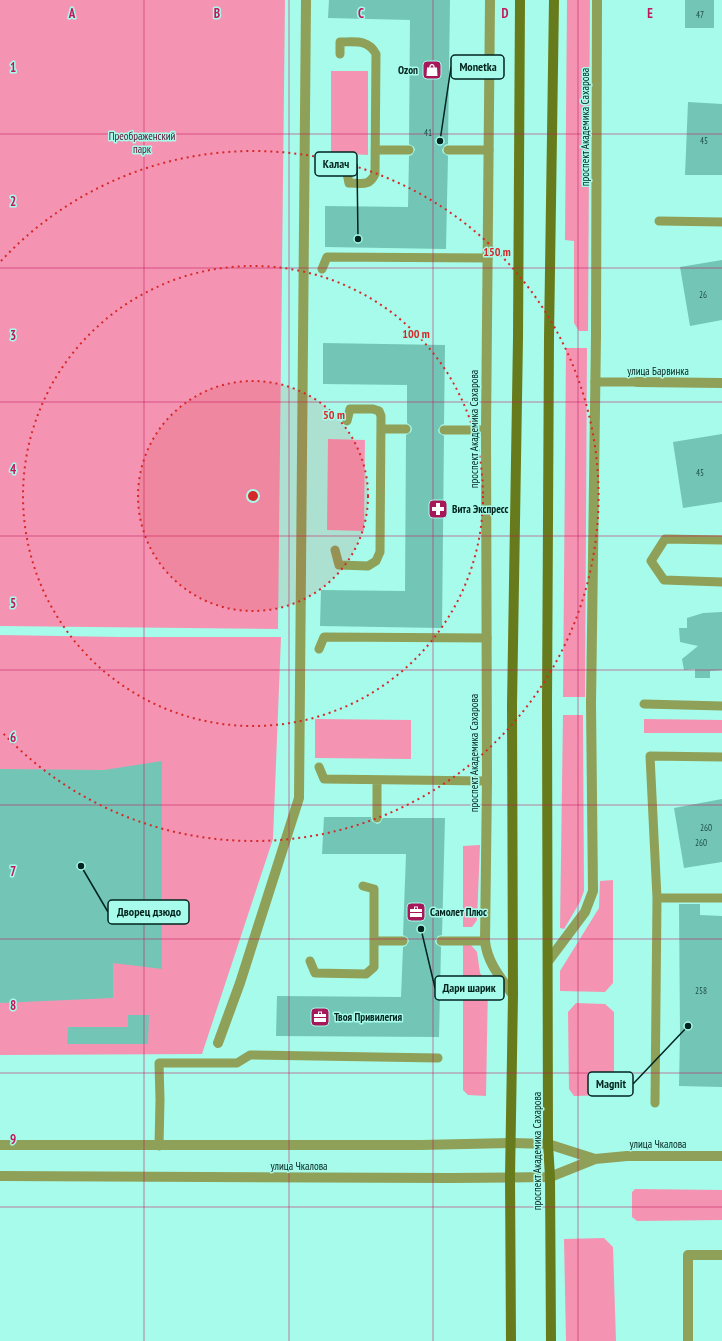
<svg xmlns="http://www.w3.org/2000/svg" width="722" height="1341" font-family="'PT Sans Narrow',sans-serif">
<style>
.green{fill:#f494b2}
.building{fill:#73c6b6}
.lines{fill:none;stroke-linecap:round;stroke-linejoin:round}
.service{stroke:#8fa059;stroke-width:9}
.pedestrian{stroke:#8fa059;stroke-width:10}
.minor{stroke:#8fa059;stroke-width:10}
.tertiary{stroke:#8fa059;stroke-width:10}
.secondary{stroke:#687b1c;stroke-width:10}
.grid{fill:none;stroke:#c2185b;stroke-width:1;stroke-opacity:0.55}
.ring{fill:none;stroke:#d62828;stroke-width:2;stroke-dasharray:2 4}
.labels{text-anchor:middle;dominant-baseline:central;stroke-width:3;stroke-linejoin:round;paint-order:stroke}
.number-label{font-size:9px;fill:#1d4c44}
.poi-label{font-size:11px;font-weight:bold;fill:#00241e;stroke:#a7fbea;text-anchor:start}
.street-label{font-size:11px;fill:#00241e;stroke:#a7fbea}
.park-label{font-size:11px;fill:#5d0f30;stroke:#a7fbea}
.grid-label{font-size:13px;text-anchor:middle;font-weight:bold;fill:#c2185b;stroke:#a7fbea;stroke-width:3;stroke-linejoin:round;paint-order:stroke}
.centre{fill:#d62828;stroke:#a7fbea;stroke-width:2}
.ring-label{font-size:12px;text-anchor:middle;font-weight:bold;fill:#d62828;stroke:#a7fbea;stroke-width:3;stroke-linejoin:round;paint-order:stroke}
.leader{fill:none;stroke:#00241e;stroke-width:1.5}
.callout-dot{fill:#00241e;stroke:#a7fbea;stroke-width:1.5}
.callout{fill:#a7fbea;stroke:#00241e;stroke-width:1.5}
.callout-label{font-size:12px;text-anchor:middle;font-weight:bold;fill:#00241e}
</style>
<rect width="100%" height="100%" fill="#a7fbea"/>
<path class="green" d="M 0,0 L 285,0 L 278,629 L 0,626 Z
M 567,0 L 590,0 L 588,331 L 579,331 L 574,323 L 574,241 L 565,240 Z
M 331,71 L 368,71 L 368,155 L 331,153 Z
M 566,348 L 587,348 L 585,697 L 563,697 Z
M 328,439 L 365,440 L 364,531 L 327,530 Z
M 0,635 L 120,637 L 281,637 L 273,839 L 202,1054 L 0,1055 Z
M 563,715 L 583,715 L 584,891 L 580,902 L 564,929 L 560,928 Z
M 315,719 L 411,720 L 411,759 L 315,758 Z
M 644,719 L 722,720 L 722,733 L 644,733 Z
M 480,845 L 477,920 L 472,927 L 463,927 L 463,846 Z
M 613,880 L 613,983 L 605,992 L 560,991 L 560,971 L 599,908 L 600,881 Z
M 463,945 L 471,945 L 477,952 L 480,973 L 488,984 L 486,1096 L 468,1095 L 463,1090 Z
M 576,1003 L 605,1004 L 614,1012 L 614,1088 L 609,1095 L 574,1096 L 569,1089 L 568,1012 Z
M 635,1189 L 722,1190 L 722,1220 L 637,1221 L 632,1217 L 632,1192 Z
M 604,1238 L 613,1247 L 616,1341 L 566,1341 L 564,1239 Z"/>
<path class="building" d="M 329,0 L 450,0 L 448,144 L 445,145 L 442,150 L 443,153 L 448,156 L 446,249 L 325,247 L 325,206 L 408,207 L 409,156 L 412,155 L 415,150 L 414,147 L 409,144 L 410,20 L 328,18 Z
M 685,0 L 714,0 L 714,28 L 685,28 Z
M 688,102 L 722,104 L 722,175 L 685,175 Z
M 722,260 L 722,320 L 690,326 L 680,267 Z
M 323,343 L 445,345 L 444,424 L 441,425 L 438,430 L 439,433 L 444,436 L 442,628 L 320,626 L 321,590 L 405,591 L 406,435 L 411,432 L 412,429 L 411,426 L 407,423 L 407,385 L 323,384 Z
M 722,434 L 722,502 L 683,508 L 673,442 Z
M 722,612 L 722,670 L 710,671 L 710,678 L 695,678 L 695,669 L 684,670 L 682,659 L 698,646 L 680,642 L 679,628 L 687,628 L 687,618 L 703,613 Z
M 162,761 L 162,969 L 113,963 L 113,998 L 0,1003 L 0,769 L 104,770 Z
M 722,799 L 722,862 L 684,868 L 674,808 Z
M 324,817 L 371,817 L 372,821 L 377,824 L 380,823 L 383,818 L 445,818 L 442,935 L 438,936 L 435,941 L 436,944 L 441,947 L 439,1037 L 276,1036 L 277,996 L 401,997 L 403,947 L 406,946 L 409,941 L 408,938 L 403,935 L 406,854 L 322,854 Z
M 679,904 L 700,904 L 700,915 L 722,916 L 722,1087 L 679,1086 L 680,1033 Z
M 128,1015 L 149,1015 L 148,1044 L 67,1044 L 68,1027 L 128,1027 Z"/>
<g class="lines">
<path class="service" d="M 340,54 L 340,42 C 355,42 368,39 376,54 L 375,174 C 369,187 361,183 349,183 L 346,168
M 375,150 L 409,150
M 448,150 L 489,150
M 659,221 L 722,222
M 322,269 L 327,257 L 488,258
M 595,382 L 637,382
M 381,429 L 406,429
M 444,430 L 486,430
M 722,540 L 665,539 L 651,561 L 664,580 L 722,582
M 335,550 L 339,565 L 368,566 L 376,561 L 380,552 L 381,416 L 379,411 L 373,409 L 350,409 L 347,421
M 319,649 L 324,637 L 487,638
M 644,704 L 722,706
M 319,767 L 324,779 L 487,781
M 377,780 L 377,818
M 657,898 L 722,898
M 374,941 L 403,941
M 441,941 L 485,941
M 310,961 L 315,973 L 366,974 L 374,967 L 374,889 L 363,886
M 655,1103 L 657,898 L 650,756 L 722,757
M 159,1146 L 160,1100 L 159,1063 L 237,1063 L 250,1055 L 438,1058"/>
<path class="pedestrian" d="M 218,1043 L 240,983 L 299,798 L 306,0"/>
<path class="minor" d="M 490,0 L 486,430 L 487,781 L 485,941 C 487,962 500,977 513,995
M 637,382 L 722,383
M 549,960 L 585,912 L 593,891 L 591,704 L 596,336 L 597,0
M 688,1341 L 688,1255 L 722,1255"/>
<path class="tertiary" d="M 0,1145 L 421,1145 L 512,1143 L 548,1144 L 595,1159
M 0,1176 L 450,1178 L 550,1177 L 595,1159 L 627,1156 L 722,1156"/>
<path class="secondary" d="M 511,1341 L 510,1177 L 513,995 L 512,705 L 518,338 L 520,0
M 551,1341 L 550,1177 L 548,1144 L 547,704 L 549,337 L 554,0"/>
</g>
<path class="grid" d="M 144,0 L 144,1341M 289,0 L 289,1341M 433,0 L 433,1341M 578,0 L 578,1341M 0,134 L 722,134M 0,268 L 722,268M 0,402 L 722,402M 0,536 L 722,536M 0,670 L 722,670M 0,805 L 722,805M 0,939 L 722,939M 0,1073 L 722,1073M 0,1207 L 722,1207"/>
<circle cx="253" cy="496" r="115" fill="#d62828" fill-opacity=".12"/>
<g class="ring">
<circle cx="253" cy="496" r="115"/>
<circle cx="253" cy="496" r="230"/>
<path d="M1 261A345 345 0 1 1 1 731"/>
</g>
<defs>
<symbol id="shop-square" viewBox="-11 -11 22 22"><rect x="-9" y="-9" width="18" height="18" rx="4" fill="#a61859" stroke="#a7fbea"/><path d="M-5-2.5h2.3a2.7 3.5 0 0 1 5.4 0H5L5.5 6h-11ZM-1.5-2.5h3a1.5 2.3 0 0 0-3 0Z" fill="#fff"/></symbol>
<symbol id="pharmacy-square" viewBox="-11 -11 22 22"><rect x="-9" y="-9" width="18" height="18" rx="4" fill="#a61859" stroke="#a7fbea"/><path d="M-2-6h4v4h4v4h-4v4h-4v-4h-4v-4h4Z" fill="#fff"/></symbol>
<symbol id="office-square" viewBox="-11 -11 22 22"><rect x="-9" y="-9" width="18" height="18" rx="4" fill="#a61859" stroke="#a7fbea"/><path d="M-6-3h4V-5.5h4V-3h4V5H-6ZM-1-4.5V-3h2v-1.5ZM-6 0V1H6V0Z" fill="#fff"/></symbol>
</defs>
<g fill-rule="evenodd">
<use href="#shop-square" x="421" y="59" width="22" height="22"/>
<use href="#pharmacy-square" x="427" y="498" width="22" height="22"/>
<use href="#office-square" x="405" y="901" width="22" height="22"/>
<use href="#office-square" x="309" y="1006" width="22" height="22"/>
</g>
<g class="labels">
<g class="number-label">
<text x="700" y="14">47</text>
<text x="428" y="132">41</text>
<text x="704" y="140">45</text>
<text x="703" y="294">26</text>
<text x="700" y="472">45</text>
<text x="706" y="827">260</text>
<text x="701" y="842">260</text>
<text x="701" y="990">258</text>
</g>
<g class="poi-label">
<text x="418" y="70" text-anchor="end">Ozon</text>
<text x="452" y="509">Вита Экспресс</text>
<text x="430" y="912">Самолет Плюс</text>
<text x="334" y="1017">Твоя Привилегия</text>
</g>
<g class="street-label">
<text transform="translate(585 127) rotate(-90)">проспект Академика Сахарова</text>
<text x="658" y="371">улица Барвинка</text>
<text transform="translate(474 429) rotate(-90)">проспект Академика Сахарова</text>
<text transform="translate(474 753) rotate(-90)">проспект Академика Сахарова</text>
<text x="658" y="1144">улица Чкалова</text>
<text transform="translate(537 1151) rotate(-90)">проспект Академика Сахарова</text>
<text x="299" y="1166">улица Чкалова</text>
</g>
<g class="park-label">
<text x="142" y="136">Преображенский<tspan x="142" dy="13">парк</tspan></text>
</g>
</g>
<g class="grid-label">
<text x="72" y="18">A</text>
<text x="217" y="18">B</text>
<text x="361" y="18">C</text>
<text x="505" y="18">D</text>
<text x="650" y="18">E</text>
<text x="13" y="72">1</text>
<text x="13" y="206">2</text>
<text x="13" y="340">3</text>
<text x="13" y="474">4</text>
<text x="13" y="608">5</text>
<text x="13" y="742">6</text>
<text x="13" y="876">7</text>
<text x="13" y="1010">8</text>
<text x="13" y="1144">9</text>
</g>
<circle cx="253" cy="496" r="6" class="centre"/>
<g class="ring-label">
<text x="497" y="256">150 m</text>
<text x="416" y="338">100 m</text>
<text x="334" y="419">50 m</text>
</g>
<path class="leader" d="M440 141L451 67M358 239L357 164M81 866L108 912M421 929L435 988M688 1026L633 1084"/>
<g class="callout-dot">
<circle cx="440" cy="141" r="4"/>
<circle cx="358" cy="239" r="4"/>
<circle cx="81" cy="866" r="4"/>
<circle cx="421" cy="929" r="4"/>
<circle cx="688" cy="1026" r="4"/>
</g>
<g class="callout">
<rect x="451" y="55" width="53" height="24" rx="4"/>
<rect x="315" y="152" width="42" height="24" rx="4"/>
<rect x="108" y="900" width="81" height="24" rx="4"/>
<rect x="435" y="976" width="69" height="24" rx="4"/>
<rect x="588" y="1072" width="45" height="24" rx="4"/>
</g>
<g class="callout-label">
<text x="478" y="71">Monetka</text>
<text x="336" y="168">Калач</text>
<text x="149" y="916">Дворец дзюдо</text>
<text x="469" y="992">Дари шарик</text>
<text x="611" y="1088">Magnit</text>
</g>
</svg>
